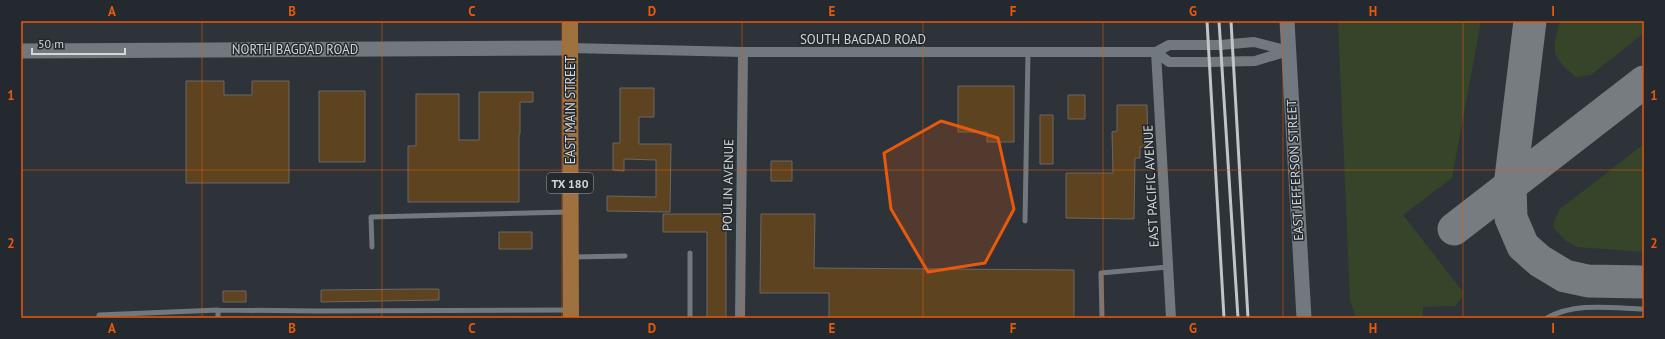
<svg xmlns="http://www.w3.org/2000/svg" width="1665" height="339" font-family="'PT Sans',sans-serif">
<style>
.green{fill:#36442a}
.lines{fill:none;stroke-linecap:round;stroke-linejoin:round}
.taxiway{stroke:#767c80;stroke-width:33}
.building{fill:#5e4321;stroke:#6d6761}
.lane{stroke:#71787e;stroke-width:5}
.street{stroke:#71787e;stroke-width:10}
.secondary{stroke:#71787e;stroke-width:15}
.primary{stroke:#9f713e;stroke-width:16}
.rail{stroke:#c0c5c8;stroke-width:3}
.marked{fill:#e8590c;fill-opacity:0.2;stroke:#e8590c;stroke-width:3;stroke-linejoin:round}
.grid{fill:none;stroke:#e8590c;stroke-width:1;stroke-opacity:0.55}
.labels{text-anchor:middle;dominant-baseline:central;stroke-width:3;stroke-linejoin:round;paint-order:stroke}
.shield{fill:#23292e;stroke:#9ea3a6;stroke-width:1}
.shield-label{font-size:12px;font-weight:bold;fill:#d3d7da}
.street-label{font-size:13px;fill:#d3d7da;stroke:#23292e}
.neatline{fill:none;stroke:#e8590c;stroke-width:1.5}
.grid-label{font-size:13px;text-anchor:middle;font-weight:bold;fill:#e8590c}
</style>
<rect width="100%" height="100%" fill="#2d3338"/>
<path class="green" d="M 1338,21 L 1481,21 L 1452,178 L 1403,215 L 1464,293 L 1456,306 L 1423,307 L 1423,318 L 1356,318 L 1350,301 Z
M 1560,21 L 1644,21 L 1644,33 L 1591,75 L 1576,77 C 1550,55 1552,53 1560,21 Z
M 1644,144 L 1644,252 L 1577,247 L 1566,241 L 1553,227 L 1555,219 L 1560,209 Z"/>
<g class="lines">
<path class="taxiway" d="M 1530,21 L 1510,186 L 1511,218 L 1523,246 L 1540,261 L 1565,276 L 1588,281 L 1644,282
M 1454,229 L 1644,82"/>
</g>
<path class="building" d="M 186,81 L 224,81 L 224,95 L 252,95 L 252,81 L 289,81 L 289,183 L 186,183 Z
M 958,86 L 1014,86 L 1014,142 L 987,142 L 987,132 L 958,132 Z
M 620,88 L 654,88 L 654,117 L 639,117 L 639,144 L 671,144 L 670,212 L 607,211 L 607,196 L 656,197 L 656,160 L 624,159 L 624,171 L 613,170 L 613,143 L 620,143 Z
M 319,91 L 365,91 L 365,162 L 319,162 Z
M 479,92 L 533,92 L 533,102 L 520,102 L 520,134 L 519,134 L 519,202 L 408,202 L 408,146 L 416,146 L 416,94 L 459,94 L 459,140 L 479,140 Z
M 1068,95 L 1085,95 L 1085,119 L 1068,119 Z
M 1117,105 L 1147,105 L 1148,147 L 1140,147 L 1140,158 L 1135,158 L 1134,219 L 1066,218 L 1066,173 L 1113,173 L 1112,132 L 1117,131 Z
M 1040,115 L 1053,115 L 1053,164 L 1040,164 Z
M 771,161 L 792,161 L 792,181 L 771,181 Z
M 663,214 L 726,214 L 726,318 L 707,318 L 707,232 L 663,232 Z
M 761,214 L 815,214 L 814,268 L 1074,270 L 1074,318 L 829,318 L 829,293 L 760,293 Z
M 499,232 L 532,232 L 532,249 L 499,249 Z
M 420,289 L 439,289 L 439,300 L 321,302 L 321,290 Z
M 223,291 L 246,291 L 246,302 L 223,302 Z"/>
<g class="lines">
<path class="lane" d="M 1025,221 L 1028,52
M 372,247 L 371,217 L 568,212
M 690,253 L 690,318
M 573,257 L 625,256
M 218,310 L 319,311 L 570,310
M 99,318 L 99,315 L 218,310 L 218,318
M 1102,318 L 1101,273 L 1168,267
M 1547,318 C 1575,302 1612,308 1644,309"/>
<path class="street" d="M 570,48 L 743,52 L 1156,52 L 1169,45 L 1220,45 L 1254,42 L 1289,51
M 1156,52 L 1171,318
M 1156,52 L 1169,62 L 1210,62 L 1255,61 L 1288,51
M 740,318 L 743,52"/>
<path class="secondary" d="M 1287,21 L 1304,318
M 21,51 L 570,48"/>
<path class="primary" d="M 570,21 L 571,318"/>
<path class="rail" d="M 1207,21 L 1224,318
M 1219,21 L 1238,318
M 1231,21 L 1248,318"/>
</g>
<path class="marked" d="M 941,121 L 998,138 L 1014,209 L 985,263 L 928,272 L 891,209 L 884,153 Z"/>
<path class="grid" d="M 202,21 L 202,318M 382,21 L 382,318M 562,21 L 562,318M 742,21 L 742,318M 923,21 L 923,318M 1103,21 L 1103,318M 1283,21 L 1283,318M 1463,21 L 1463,318M 21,170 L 1644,170"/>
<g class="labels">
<rect class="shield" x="547" y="173" width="46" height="20" rx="3"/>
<g class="shield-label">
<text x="570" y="183">TX 180</text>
</g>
<g class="street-label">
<text x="863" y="39">SOUTH BAGDAD ROAD</text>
<text x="295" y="49">NORTH BAGDAD ROAD</text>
<text transform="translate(570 110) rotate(-90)">EAST MAIN STREET</text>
<text transform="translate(1295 170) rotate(-93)">EAST JEFFERSON STREET</text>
<text transform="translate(728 185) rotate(-89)">POULIN AVENUE</text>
<text transform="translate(1151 186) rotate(-93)">EAST PACIFIC AVENUE</text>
</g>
</g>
<rect width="1665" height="339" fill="none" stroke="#23292e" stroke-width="44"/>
<path d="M32 48v6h93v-6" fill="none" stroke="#d3d7da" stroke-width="2"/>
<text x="38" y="48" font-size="12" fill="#d3d7da" stroke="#23292e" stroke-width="3" paint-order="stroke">50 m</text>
<rect x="22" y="22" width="1621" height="295" class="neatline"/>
<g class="grid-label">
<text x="112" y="16">A</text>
<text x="292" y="16">B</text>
<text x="472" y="16">C</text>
<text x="652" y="16">D</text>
<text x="832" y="16">E</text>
<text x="1013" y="16">F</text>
<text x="1193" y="16">G</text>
<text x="1373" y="16">H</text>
<text x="1553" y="16">I</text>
<text x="11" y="100">1</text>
<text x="1654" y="100">1</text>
<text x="11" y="248">2</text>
<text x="1654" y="248">2</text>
<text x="112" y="333">A</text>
<text x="292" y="333">B</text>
<text x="472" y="333">C</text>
<text x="652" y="333">D</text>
<text x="832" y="333">E</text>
<text x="1013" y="333">F</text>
<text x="1193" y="333">G</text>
<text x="1373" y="333">H</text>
<text x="1553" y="333">I</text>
</g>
</svg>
